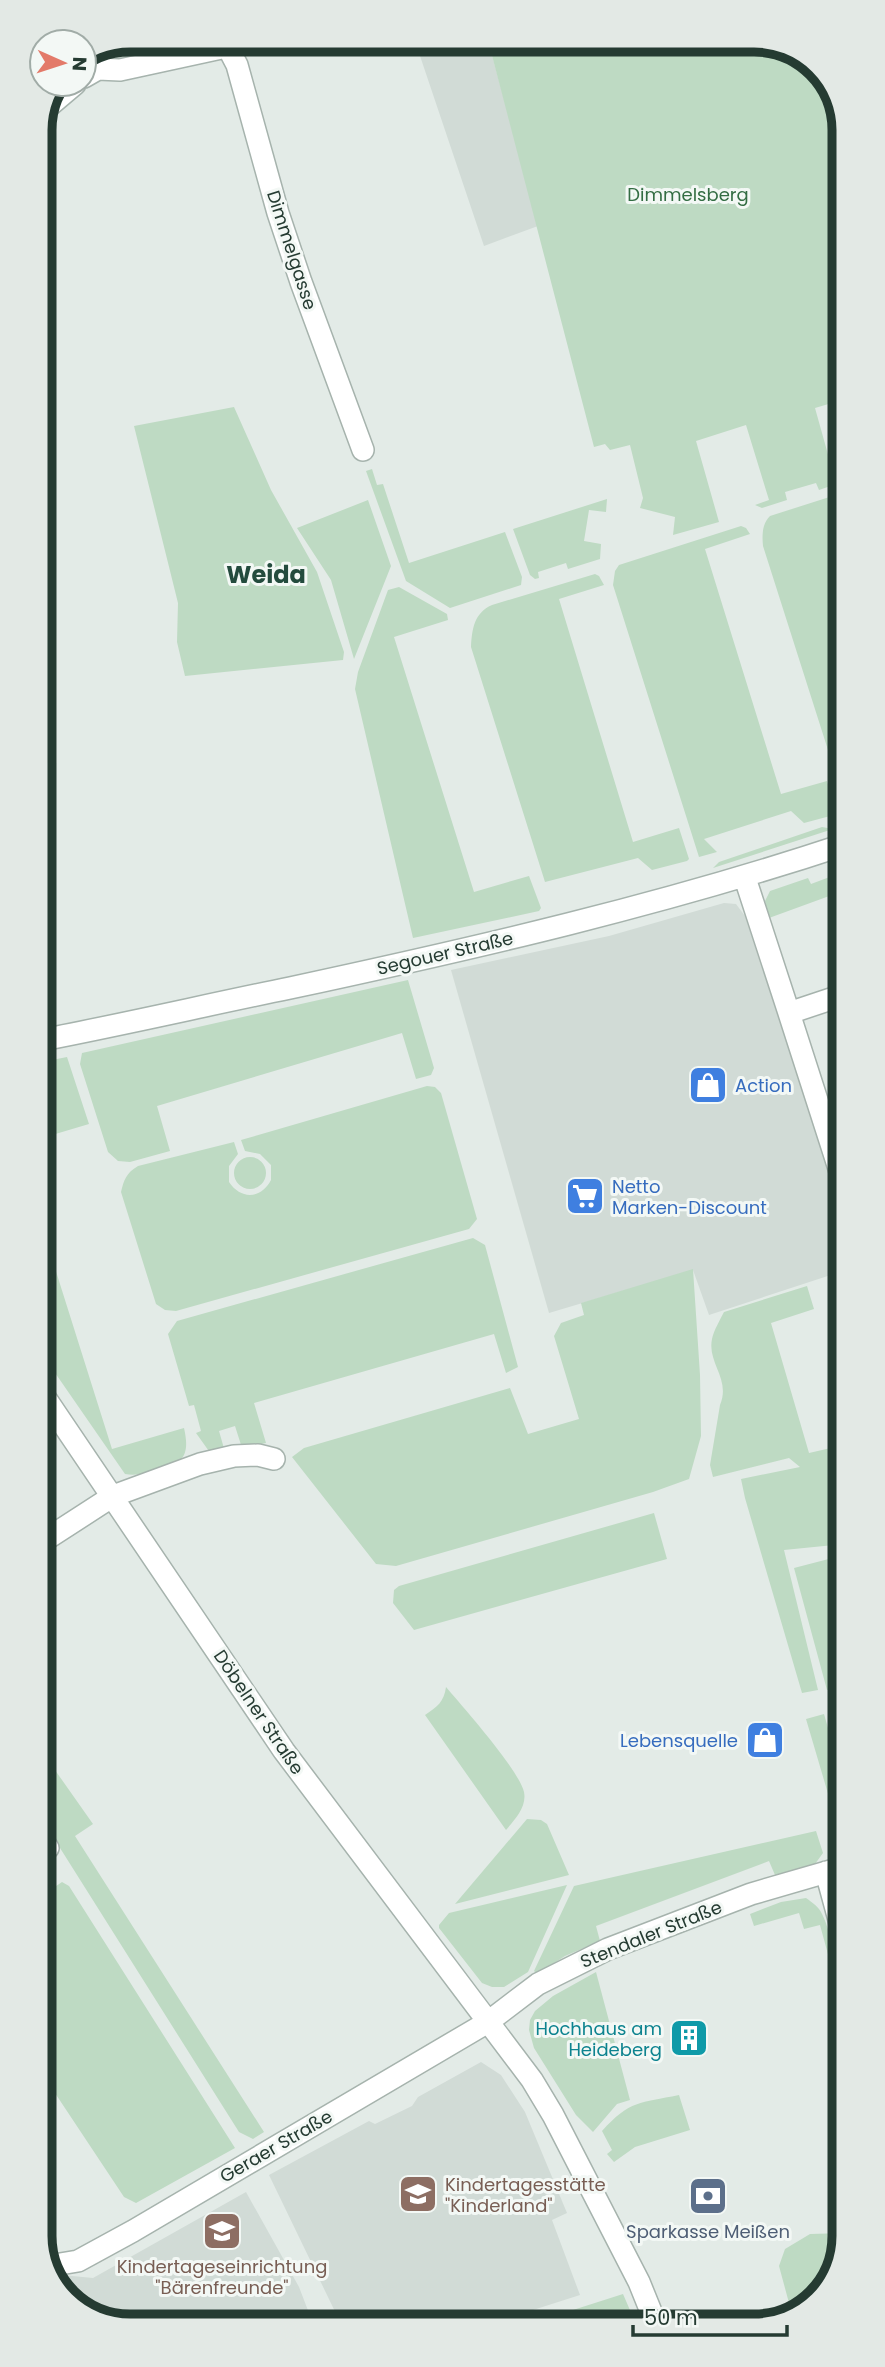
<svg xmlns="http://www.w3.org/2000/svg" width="885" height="2367" font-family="Poppins,sans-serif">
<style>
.built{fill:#d1dbd6}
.green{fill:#bedac3}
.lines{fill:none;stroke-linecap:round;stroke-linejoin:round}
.minor-casing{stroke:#a6b3ad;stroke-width:24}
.minor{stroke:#fff;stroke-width:21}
.labels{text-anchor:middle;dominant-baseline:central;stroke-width:6;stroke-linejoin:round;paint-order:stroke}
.park-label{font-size:18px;fill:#336d43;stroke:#f3f8f5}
.street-label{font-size:18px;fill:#253b32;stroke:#f3f8f5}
.shop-label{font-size:18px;fill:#366cbe;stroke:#f3f8f5;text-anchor:start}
.culture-label{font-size:18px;fill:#0d838f;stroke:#f3f8f5;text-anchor:end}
.education-label{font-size:18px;fill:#785e54;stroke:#f3f8f5;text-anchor:start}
.service-label{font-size:18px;fill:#4e5e75;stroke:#f3f8f5}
.district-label{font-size:24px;font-weight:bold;fill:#234b3d;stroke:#f3f8f5}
.rim{fill:none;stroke:#253b32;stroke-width:9}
</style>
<rect width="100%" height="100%" fill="#e3ebe7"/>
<path class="built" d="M 131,40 L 194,40 L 192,43 L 120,63 L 98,57 L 84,69 L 84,59 Z
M 426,40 L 488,40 L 538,226 L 484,246 L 416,44 Z
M 724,903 L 736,904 L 745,916 L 843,1215 L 843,1271 L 709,1315 L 693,1270 L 549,1313 L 451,970 L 609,936 Z
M 481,2062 L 501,2075 L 525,2112 L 567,2213 L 552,2220 L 580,2295 L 486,2325 L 342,2326 L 269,2175 L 369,2121 L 375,2124 L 412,2106 L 418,2097 Z
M 246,2192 L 299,2287 L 314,2326 L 124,2327 L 71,2305 L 55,2279 L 62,2275 L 93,2278 Z"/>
<path class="green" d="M 488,40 L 761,40 L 810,59 L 842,107 L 842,400 L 815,408 L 834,476 L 842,475 L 842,482 L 819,490 L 816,483 L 785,492 L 787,500 L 762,508 L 755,505 L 769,500 L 746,425 L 696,441 L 719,522 L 673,535 L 675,517 L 640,508 L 643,498 L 630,445 L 610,450 L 605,444 L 594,447 Z
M 234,407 L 271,490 L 317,572 L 344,652 L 343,660 L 185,676 L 177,642 L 178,603 L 134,426 Z
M 372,469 L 377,485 L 383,484 L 409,563 L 505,532 L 522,577 L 521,585 L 450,608 L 406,581 L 366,471 Z
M 842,493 L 843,797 L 763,546 C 762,535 762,524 770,516 Z
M 607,499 L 606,512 L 589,510 L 584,541 L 601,544 L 600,559 L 568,569 L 566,563 L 538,572 L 539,578 L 535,579 L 530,575 L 513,529 Z
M 368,500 L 391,566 L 354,659 L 331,580 L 297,528 Z
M 741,526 L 746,528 L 750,534 L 705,549 L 781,794 L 827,781 L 836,811 L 834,815 L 804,823 L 791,811 L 704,839 L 717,852 L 699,857 L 613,585 L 615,571 L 619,565 Z
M 595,574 L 599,576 L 604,585 L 559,599 L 633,842 L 679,828 L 689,859 L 687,861 L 652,870 L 638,858 L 545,882 L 471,647 C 472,629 474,613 492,605 Z
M 399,587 L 447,614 L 448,620 L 394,637 L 474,892 L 529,876 L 541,908 L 539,911 L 413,938 L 355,689 L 358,672 L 388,590 Z
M 822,827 L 833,829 L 713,868 L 719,862 Z
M 843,872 L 843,891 L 769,918 L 765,901 L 770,891 L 808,878 L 811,884 Z
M 408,980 L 434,1068 L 431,1075 L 416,1079 L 402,1033 L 157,1106 L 170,1151 L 130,1162 L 118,1161 L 108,1152 L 80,1064 L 82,1053 Z
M 67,1057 L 89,1124 L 42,1138 L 42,1062 Z
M 427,1086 L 435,1087 L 441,1093 L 477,1219 L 469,1229 L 176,1311 L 165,1310 L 156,1304 L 121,1192 C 124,1180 126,1173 138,1166 L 234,1142 L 238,1154 L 229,1166 L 229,1182 C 241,1200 261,1199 271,1180 L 271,1165 L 260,1154 L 245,1151 L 241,1140 Z
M234 1173a16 16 0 1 1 32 0a16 16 0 1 1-32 0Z
M 42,1227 L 112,1449 L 184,1428 C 190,1455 184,1463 159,1470 C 146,1473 137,1476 125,1474 L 42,1354 Z
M 473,1238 L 485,1245 L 518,1367 L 506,1373 L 494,1334 L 254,1403 L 266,1443 L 242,1448 L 235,1426 L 219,1431 L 225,1452 L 211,1454 L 196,1433 L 201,1431 L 194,1405 L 189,1406 L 168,1334 L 177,1321 Z
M 693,1269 L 700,1375 L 701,1436 L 689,1479 L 653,1492 L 396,1566 L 376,1564 L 292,1457 L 304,1448 L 510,1388 L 528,1434 L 579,1419 L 554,1336 L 561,1323 L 584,1315 L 581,1303 Z
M 807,1286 L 814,1309 L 771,1323 L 809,1453 L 844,1445 L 844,1544 L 784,1550 L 818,1690 L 802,1693 L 745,1498 L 741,1479 L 800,1467 L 789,1458 L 713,1477 L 710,1465 L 720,1405 C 731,1379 707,1363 712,1339 C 714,1330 720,1320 724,1312 Z
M 654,1513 L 667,1559 L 414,1630 L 393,1603 L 394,1590 L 399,1586 Z
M 844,1555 L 844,1686 L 827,1690 L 794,1568 Z
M 446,1687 C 463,1707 519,1770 524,1792 C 527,1807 515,1819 506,1830 L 425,1715 C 437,1707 444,1702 446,1687 Z
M 824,1714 L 844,1784 L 844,1848 L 806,1719 Z
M 43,1753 L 93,1824 L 75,1836 L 264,2132 L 253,2139 L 239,2132 L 43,1821 Z
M 527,1819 L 541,1820 L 547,1824 L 569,1875 L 455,1904 Z
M 816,1831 L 823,1853 L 815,1864 L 775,1875 L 769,1861 L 596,1926 L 600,1941 L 565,1956 L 537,1974 L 534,1971 L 574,1886 Z
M 62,1882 L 69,1886 L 235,2148 L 136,2203 L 124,2197 L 43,2075 L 43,1895 Z
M 567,1885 L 528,1972 L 504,1987 L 492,1987 L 482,1983 L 439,1928 L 439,1925 L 449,1913 Z
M 806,1898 C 813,1903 819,1907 822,1914 C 832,1933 844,1992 844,2013 L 820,1925 L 804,1929 L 799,1913 L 754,1926 L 750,1914 L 781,1902 Z
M 596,1972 L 630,2100 L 617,2104 L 593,2132 L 576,2115 L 534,2048 L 529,2030 L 530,2020 L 535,2011 L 553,1996 Z
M 679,2095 L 690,2130 L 635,2147 L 614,2162 L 607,2154 L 612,2150 L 602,2131 C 630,2100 640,2103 679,2095 Z
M 845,2233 L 826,2292 L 792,2314 L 779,2266 L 785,2249 L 810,2234 Z
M 623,2294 L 636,2324 L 526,2325 Z"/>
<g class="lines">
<defs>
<path id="minor" d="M 224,40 L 237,65 L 278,213 L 301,282 L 363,450
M 84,77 L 98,69 L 120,70 L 258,40
M 49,106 L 75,84
M 745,878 L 789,1013
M 843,995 L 789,1013 L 843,1181
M 42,1040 C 125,1024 207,1005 290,988 C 476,948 662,905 843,845
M 42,1393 L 284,1751 L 532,2080 L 553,2115 L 639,2282 L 656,2324
M 42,1542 L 113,1496 L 200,1464 L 234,1456 L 258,1455 L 274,1459
M 43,1840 L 48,1848
M 826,1872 L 844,1938
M 60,2264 L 78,2261 L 133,2231 L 488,2022 L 538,1984 L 608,1949 L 751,1894 L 844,1867"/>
</defs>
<use href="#minor" class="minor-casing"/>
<use href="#minor" class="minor"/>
</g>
<defs>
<symbol id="shop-square" viewBox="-11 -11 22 22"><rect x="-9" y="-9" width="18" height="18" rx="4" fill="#3f7fe0" stroke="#f3f8f5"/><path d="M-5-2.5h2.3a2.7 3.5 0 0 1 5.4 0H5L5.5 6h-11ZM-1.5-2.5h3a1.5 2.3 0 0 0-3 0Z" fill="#fff"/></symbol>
<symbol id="supermarket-square" viewBox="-11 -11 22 22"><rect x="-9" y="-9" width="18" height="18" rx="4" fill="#3f7fe0" stroke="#f3f8f5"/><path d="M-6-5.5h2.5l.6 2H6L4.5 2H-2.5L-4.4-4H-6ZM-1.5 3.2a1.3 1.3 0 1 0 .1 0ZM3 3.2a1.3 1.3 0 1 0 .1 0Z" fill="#fff"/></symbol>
<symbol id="building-square" viewBox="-11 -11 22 22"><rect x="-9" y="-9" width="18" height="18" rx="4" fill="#0f9aa8" stroke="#f3f8f5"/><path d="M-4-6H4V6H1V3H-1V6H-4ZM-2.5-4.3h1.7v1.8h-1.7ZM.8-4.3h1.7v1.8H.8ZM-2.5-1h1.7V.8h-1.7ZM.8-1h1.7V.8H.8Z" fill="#fff"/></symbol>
<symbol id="school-square" viewBox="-11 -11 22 22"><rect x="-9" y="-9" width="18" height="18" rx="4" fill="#8d6e63" stroke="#f3f8f5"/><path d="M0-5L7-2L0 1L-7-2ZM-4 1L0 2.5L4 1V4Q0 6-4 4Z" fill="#fff"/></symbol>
<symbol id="bank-square" viewBox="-11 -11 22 22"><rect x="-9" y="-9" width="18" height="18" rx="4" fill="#5c6f8a" stroke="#f3f8f5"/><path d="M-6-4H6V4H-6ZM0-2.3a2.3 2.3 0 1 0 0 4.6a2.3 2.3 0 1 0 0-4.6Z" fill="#fff"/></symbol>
</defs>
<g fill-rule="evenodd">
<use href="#shop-square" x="686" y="1063" width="44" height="44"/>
<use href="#supermarket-square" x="563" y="1174" width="44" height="44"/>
<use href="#shop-square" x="743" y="1718" width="44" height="44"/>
<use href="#building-square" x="667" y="2016" width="44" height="44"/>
<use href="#school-square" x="396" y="2172" width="44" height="44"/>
<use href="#bank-square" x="686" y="2174" width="44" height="44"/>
<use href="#school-square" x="200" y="2209" width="44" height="44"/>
</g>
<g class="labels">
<g class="park-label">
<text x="688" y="194">Dimmelsberg</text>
</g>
<g class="street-label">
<text transform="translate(292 250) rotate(72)">Dimmelgasse</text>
<text transform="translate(445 953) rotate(-13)">Segouer Straße</text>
<text transform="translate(259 1712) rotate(56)">Döbelner Straße</text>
<text transform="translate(651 1934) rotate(-22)">Stendaler Straße</text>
<text transform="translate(276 2146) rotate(-30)">Geraer Straße</text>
</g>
<g class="shop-label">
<text x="735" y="1085">Action</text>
<text x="612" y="1186">Netto<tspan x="612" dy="21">Marken-Discount</tspan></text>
<text x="738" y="1740" text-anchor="end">Lebensquelle</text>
</g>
<g class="culture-label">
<text x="662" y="2028">Hochhaus am<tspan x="662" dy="21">Heideberg</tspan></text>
</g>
<g class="education-label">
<text x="445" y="2184">Kindertagesstätte<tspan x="445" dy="21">"Kinderland"</tspan></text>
<text x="222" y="2266" text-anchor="middle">Kindertageseinrichtung<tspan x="222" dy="21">"Bärenfreunde"</tspan></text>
</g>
<g class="service-label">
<text x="708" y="2231">Sparkasse Meißen</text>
</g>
<g class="district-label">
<text x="266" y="574">Weida</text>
</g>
</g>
<path d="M0 0H885V2367H0ZM130 52H754A78 78 0 0 1 832 130V2236A78 78 0 0 1 754 2314H130A78 78 0 0 1 52 2236V130A78 78 0 0 1 130 52Z" fill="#e3e9e5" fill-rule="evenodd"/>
<path class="rim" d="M130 52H754A78 78 0 0 1 832 130V2236A78 78 0 0 1 754 2314H130A78 78 0 0 1 52 2236V130A78 78 0 0 1 130 52Z"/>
<g transform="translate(63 63) rotate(93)"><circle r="33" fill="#f3f8f5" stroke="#a1aca7" stroke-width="2"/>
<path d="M0-5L12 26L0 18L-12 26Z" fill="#e37a69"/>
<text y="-10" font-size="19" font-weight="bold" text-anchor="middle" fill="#253b32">N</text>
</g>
<path d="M633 2325v10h154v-10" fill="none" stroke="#253b32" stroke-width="3.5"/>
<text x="644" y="2325" font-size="21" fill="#253b32" stroke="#f3f8f5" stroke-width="5" paint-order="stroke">50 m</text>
</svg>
